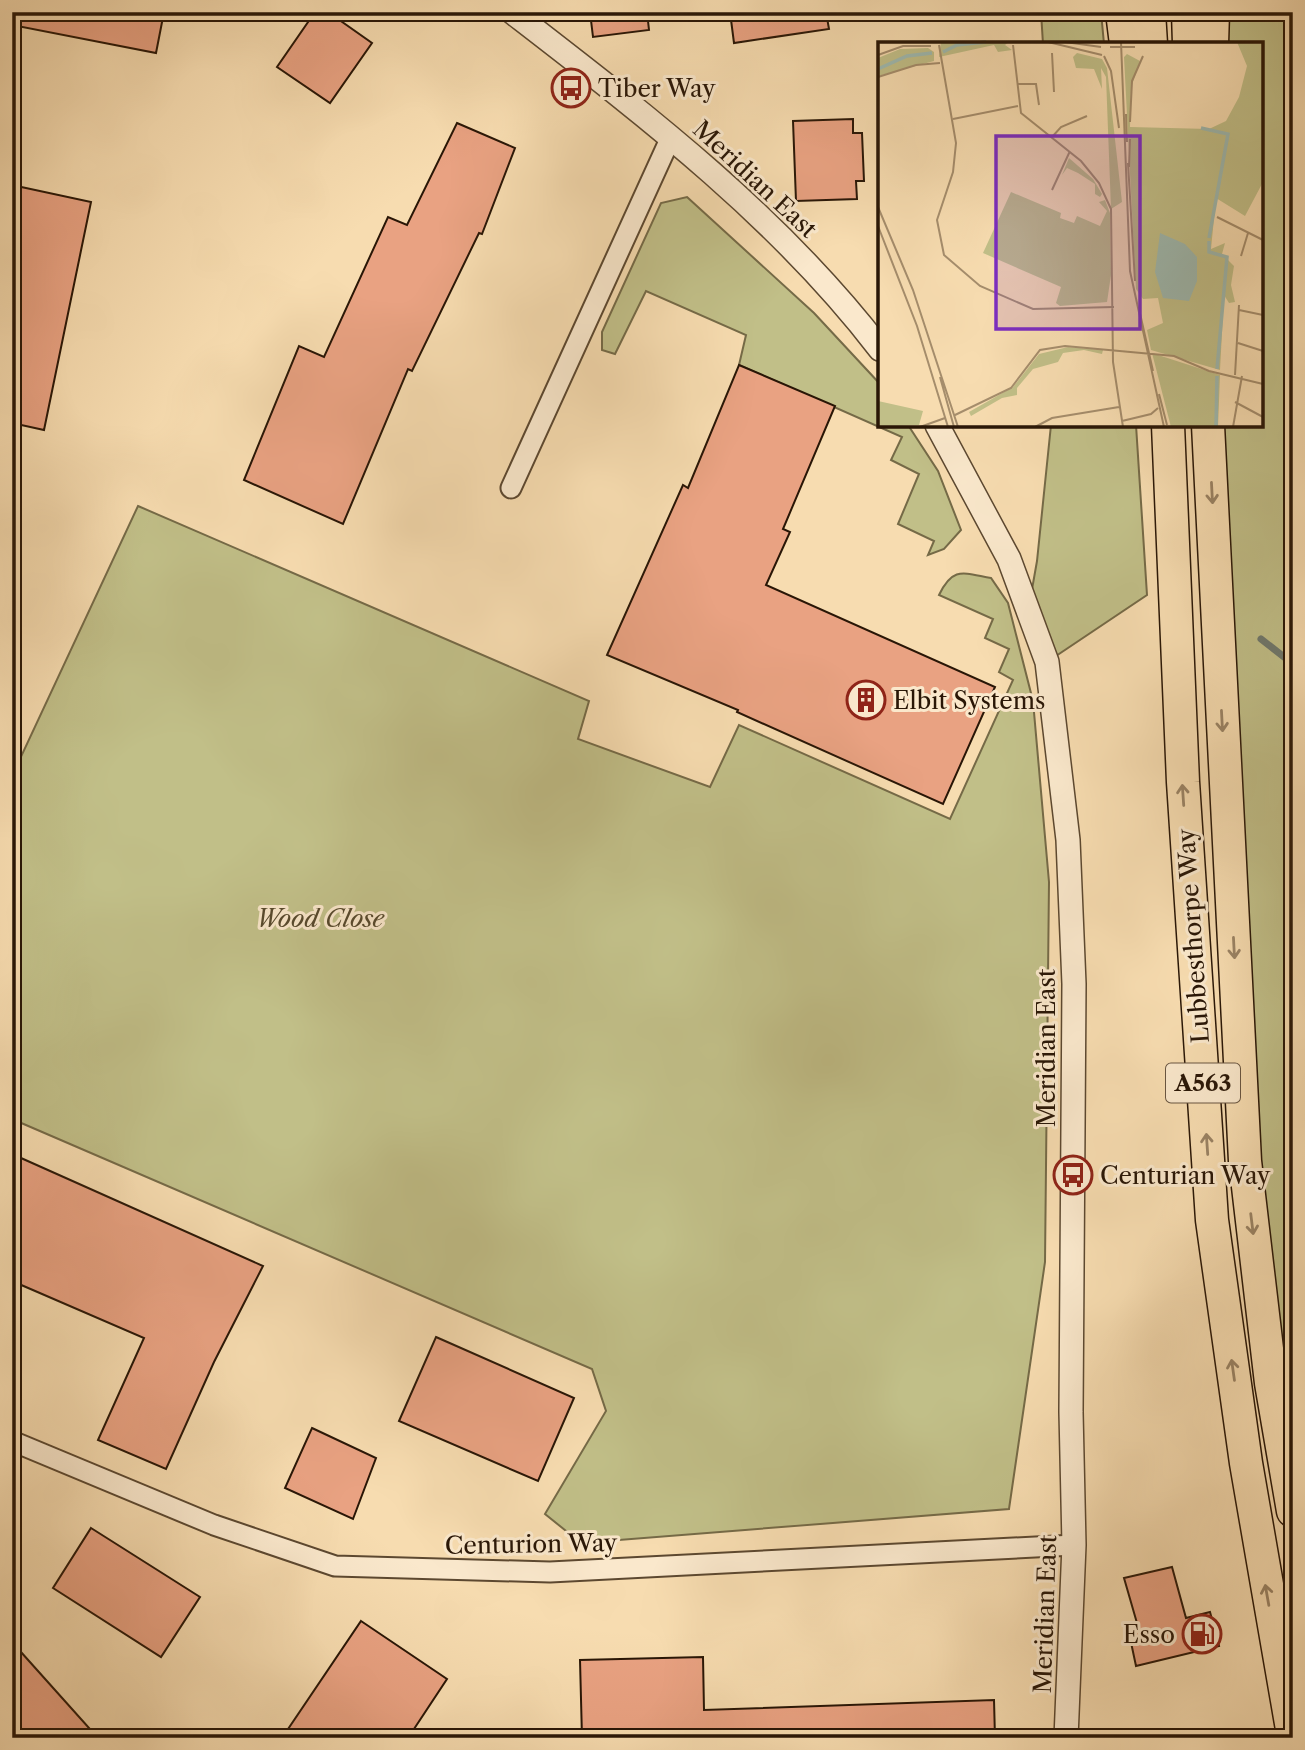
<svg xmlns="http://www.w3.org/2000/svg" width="1305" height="1750" font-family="'Libre Caslon Text',serif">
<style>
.green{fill:#c1bf88;stroke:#756a47;stroke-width:2}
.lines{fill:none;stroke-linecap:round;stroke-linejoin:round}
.stream{stroke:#6f786d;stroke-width:7}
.building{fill:#e9a282;stroke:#291606;stroke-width:2}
.minor-casing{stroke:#5c4830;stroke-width:23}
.tertiary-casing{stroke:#5c4830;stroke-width:26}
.trunk-casing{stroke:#291606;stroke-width:35}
.minor{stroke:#fae8cc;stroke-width:19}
.tertiary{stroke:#fae8cc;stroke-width:23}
.trunk{stroke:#f7dcb0;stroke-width:32}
.oneway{stroke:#9a8364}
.labels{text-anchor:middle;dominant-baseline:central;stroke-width:6;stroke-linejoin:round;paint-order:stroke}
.shield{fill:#fae8cc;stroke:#685541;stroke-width:2}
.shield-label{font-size:23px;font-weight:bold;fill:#291606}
.poi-label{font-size:24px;fill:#291606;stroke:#fae8cc;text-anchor:start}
.street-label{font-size:24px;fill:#291606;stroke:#fae8cc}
.park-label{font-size:24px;font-style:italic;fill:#57492d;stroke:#fae8cc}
.inset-river{fill:none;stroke:#9ebab1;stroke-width:3.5}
.inset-road{fill:none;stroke:#a58d6c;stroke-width:2}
.view{fill:#7b2cbf;fill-opacity:0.15;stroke:#7b2cbf;stroke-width:3.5}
.inset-edge{fill:none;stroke:#291606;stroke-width:3.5}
</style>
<rect width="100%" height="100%" fill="#f7dcb0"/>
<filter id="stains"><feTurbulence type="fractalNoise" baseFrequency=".00286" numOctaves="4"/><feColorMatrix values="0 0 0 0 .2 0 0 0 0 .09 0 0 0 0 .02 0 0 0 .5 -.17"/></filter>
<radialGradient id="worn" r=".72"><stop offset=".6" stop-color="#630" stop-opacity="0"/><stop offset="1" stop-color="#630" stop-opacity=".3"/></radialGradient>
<path class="green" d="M 1041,12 L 1101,12 L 1104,44 L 1043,44 Z
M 1213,12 L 1293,12 L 1293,1426 L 1271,1383 L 1208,425 L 1261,425 L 1261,44 L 1212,44 Z
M 687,197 L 814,313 L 880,384 L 880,425 L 908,425 L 938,471 L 961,530 L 944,549 L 928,555 L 934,541 L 898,524 L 919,474 L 891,460 L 902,437 L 739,365 L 746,335 L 646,291 L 615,354 L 602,350 L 602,332 L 661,203 Z
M 1051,425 L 1136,425 L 1147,595 L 1047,662 L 1028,612 L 1037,561 Z
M 138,506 L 589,701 L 578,739 L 710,787 L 739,725 L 950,819 L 1013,680 L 999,672 L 1009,649 L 985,638 L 993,619 L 939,595 C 953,566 963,573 991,578 L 1008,603 L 1033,701 L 1049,882 L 1045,1262 L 1009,1509 L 581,1543 L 545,1514 L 606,1411 L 592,1369 L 12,1119 L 12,776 Z"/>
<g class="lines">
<path class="stream" d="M 1261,639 L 1293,664"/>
</g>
<path class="building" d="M 12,12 L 164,12 L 156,53 L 12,25 Z
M 315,12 L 328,12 L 372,43 L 330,103 L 277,67 Z
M 590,12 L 647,12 L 649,30 L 593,37 Z
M 730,12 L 826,12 L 829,29 L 734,43 Z
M 853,119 L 853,133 L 862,133 L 864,181 L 856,181 L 857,199 L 796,201 L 793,121 Z
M 457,123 L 515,148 L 482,234 L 479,233 L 412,371 L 408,369 L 343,524 L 244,480 L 299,346 L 324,357 L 388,217 L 407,225 Z
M 12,185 L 91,202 L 44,430 L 12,423 Z
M 739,365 L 835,406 L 783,529 L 790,532 L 766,585 L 995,687 L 943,804 L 737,712 L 738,710 L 607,655 L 683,485 L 688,488 Z
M 12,1154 L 263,1266 L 214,1362 L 166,1469 L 98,1440 L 144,1338 L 12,1281 Z
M 436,1337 L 574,1398 L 538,1481 L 399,1421 Z
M 312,1428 L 376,1458 L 353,1519 L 285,1488 Z
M 91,1528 L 200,1597 L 161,1657 L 53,1588 Z
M 1172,1567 L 1186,1618 L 1210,1612 L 1219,1646 L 1136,1666 L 1129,1633 L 1139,1630 L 1124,1578 Z
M 361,1621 L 447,1679 L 408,1738 L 282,1738 Z
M 12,1642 L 98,1738 L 12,1738 Z
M 703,1657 L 704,1710 L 994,1700 L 995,1738 L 582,1738 L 580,1660 Z"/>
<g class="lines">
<defs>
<path id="minor" d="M 511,488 L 671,137
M 12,1441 L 214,1525 L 335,1566 L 550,1572 L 1074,1545"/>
<path id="tertiary" d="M 512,12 C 644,114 778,216 880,349
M 937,425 L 1009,559 L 1047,662 L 1068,840 L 1074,984 L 1071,1412 L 1074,1545 L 1066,1738"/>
<path id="trunk" d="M 1122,12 L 1126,44
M 1149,12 L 1151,44
M 1188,12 L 1189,44
M 1212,44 L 1213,12
M 1168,425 L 1183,782 L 1212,1220 L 1246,1463 L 1293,1735
M 1208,425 L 1245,1161 L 1271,1383 L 1293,1511"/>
</defs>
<use href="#minor" class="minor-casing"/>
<use href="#tertiary" class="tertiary-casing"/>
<use href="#trunk" class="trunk-casing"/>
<use href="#minor" class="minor"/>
<use href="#tertiary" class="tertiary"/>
<use href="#trunk" class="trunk"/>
</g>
<defs><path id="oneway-shaft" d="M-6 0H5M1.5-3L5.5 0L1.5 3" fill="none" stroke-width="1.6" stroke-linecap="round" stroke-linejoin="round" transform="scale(1.75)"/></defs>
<g class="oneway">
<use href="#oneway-shaft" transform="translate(1212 493) rotate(87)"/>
<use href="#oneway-shaft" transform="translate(1222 721) rotate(87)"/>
<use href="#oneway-shaft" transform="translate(1183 795) rotate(-94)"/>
<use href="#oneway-shaft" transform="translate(1234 948) rotate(87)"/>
<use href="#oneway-shaft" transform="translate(1207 1144) rotate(-94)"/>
<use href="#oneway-shaft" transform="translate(1252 1224) rotate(83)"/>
<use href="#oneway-shaft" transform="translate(1233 1370) rotate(-98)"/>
<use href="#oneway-shaft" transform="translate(1267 1595) rotate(-100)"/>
</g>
<defs>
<symbol id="bus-ring" viewBox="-11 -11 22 22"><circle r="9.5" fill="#fae8cc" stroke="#8f2418" stroke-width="1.5"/><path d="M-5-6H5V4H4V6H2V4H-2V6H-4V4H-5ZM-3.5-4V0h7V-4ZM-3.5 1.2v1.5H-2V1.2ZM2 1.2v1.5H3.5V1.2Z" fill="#8f2418"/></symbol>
<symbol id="building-ring" viewBox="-11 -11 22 22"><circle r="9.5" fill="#fae8cc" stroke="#8f2418" stroke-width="1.5"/><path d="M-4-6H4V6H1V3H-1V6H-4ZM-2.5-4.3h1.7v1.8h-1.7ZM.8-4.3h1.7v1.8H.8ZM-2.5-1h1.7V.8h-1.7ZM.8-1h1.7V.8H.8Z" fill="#8f2418"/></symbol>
<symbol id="fuel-ring" viewBox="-11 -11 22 22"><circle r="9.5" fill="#fae8cc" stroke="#8f2418" stroke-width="1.5"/><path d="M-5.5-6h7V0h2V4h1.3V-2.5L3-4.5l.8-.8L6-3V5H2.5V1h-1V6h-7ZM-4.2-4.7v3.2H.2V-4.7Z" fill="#8f2418"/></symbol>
</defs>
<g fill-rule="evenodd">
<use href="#bus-ring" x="549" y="66" width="44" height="44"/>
<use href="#building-ring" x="844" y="678" width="44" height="44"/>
<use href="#bus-ring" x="1051" y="1153" width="44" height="44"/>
<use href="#fuel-ring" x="1180" y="1612" width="44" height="44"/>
</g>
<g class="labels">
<rect class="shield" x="1166" y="1063.5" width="74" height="39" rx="5"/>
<g class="shield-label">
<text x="1203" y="1083">A563</text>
</g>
<g class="poi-label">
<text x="598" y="88">Tiber Way</text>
<text x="893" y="700">Elbit Systems</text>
<text x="1100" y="1175">Centurian Way</text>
<text x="1175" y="1634" text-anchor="end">Esso</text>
</g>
<g class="street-label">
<text transform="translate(755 179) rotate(43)">Meridian East</text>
<text transform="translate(1193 936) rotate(-94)">Lubbesthorpe Way</text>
<text transform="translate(1046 1048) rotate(-90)">Meridian East</text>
<text transform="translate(531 1544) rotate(-1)">Centurion Way</text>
<text transform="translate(1045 1614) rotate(-88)">Meridian East</text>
</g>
<g class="park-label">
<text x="320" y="918">Wood Close</text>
</g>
</g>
<g transform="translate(878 42)">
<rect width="385" height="385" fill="#f7dcb0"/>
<path d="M 63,0 L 131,0 L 127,3 L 134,8 L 120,10 L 116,3 L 61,15 ZM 359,0 L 385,0 L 385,140 L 367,174 L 338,156 L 333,207 L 347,201 L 344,212 L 356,224 L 353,243 L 357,260 L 351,261 L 346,253 L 342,328 L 273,308 L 269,288 L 285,281 L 280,256 L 265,257 L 258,247 L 246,15 L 249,12 L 262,19 L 253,46 L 252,85 L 331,87 L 348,79 L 361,55 L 369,24 ZM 50,6 L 56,10 L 56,19 L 0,34 L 0,16 L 22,7 ZM 199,11 L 224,17 L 229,26 L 244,160 L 233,167 L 228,35 L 223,26 L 224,47 L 216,27 L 198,26 L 195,15 ZM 191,116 L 215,137 L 224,152 L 222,155 L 217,152 L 217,142 L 200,131 L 189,126 L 184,133 ZM 133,150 L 183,171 L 182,176 L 196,181 L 199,174 L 222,184 L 229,169 L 221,160 L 227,158 L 232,171 L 233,233 L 229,260 L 182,264 L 178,261 L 183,245 L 105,211 ZM 190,305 L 225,308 L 224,312 L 206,308 L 185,311 L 180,320 L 155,327 L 139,346 L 139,353 L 124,356 L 93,374 L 91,370 L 135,345 L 161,312 ZM 274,311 L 342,333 L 340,385 L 293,385 ZM 0,359 L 45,369 L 41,383 L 0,385 Z" fill="#c1bf88"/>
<path d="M 282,191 L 307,202 L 319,215 L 319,239 L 311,259 L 285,256 L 277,230 Z" fill="#9ebab1"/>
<path class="inset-river" d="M 65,10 L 79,3 L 108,0M 0,27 L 29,14 L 54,11M 323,86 L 350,92 L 331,196M 331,199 L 331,210 L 349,215 L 339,327M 338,385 L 339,334"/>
<path class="inset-road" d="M 170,0 L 224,13M 187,0 L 223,5M 243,0 L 252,229 L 286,385M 61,3 L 78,101 L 75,130 L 59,178 L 66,213 L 102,244 L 155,267 L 236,265M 135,3 L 143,71 L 203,119 L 221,141 L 233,167 L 235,320 L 245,385M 232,5 L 257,5M 174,11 L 176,50M 0,13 L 25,4 L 53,4M 226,14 L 233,29 L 241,86M 0,35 L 38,23 L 62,21M 140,42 L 158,42 L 161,63M 248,72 L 249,100M 75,77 L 140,64M 252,80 L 254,39 L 265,14M 174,95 L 183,85 L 209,74M 250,121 L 257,239M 251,125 L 252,97M 174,148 L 192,109M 0,165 L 35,248 L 80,385M 339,175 L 385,198M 0,184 L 39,284 L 70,385M 363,214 L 370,191M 261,267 L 275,329M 361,268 L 385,273M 360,301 L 385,309M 357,333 L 361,263M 62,335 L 76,385M 281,352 L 289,383M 357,360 L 385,375M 77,373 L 133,346 L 162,308 L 187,304 L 296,314 L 331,329 L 385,342M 244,379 L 273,372 L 280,366M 42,385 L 67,376M 157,385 L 174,376 L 241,365M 355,385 L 364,334"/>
<path class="view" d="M 118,94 L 262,94 L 262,287 L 118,287 Z"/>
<rect width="385" height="385" class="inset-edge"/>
</g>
<rect width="1305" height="1750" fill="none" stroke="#f7dcb0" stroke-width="42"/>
<rect x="14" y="14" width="1277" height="1722" fill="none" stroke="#291606" stroke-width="3.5"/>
<rect x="21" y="21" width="1263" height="1708" fill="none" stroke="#291606" stroke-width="2"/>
<rect width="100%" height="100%" filter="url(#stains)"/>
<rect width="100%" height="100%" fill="url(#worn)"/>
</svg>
